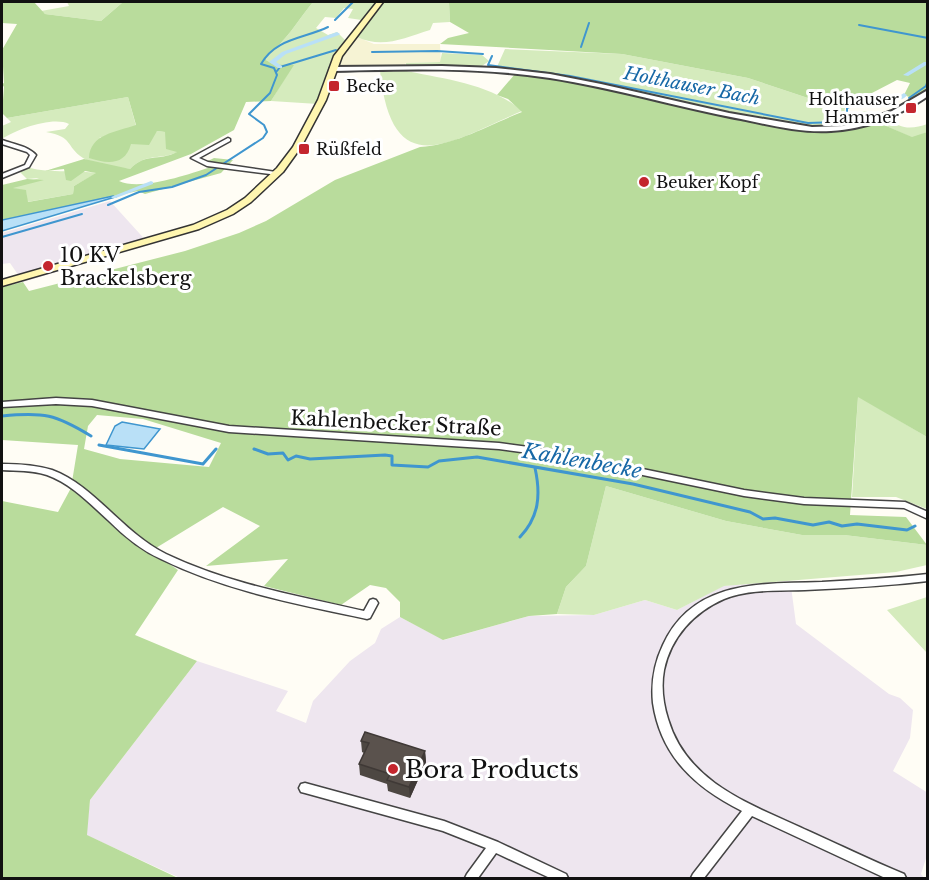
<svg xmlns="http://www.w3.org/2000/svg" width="929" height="880" font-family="'Libre Baskerville',serif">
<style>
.industrial{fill:#eee6ef}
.farmland{fill:#f6f3d4}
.green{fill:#d5ebbd}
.forest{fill:#b9dc9c;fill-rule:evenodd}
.water{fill:#b9e0f7;stroke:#3f96cf;stroke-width:1.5}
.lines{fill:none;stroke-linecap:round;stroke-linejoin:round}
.stream-far1{stroke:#3f96cf;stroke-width:2}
.stream{stroke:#3f96cf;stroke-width:3}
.canal{fill:#b9e0f7;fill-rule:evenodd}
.minor-casing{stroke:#444;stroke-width:3}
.tertiary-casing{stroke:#444;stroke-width:4}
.secondary-casing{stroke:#333;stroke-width:3}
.minor{fill:#fff;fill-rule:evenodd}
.tertiary{fill:#fff;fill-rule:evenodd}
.secondary{fill:#fff6b0;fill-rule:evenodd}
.wall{fill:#4d4742}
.shaded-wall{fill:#3f3936}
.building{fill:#5a524d;stroke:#3f3936;stroke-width:1.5}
.poi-dot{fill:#c4262e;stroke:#fff;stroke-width:2}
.labels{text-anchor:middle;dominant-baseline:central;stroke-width:6;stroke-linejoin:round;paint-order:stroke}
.far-poi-label{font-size:16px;fill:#111;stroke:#fff;text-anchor:start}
.far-water-label{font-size:18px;font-style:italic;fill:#1768a6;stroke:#fff}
.poi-label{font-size:20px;fill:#111;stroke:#fff;text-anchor:start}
.street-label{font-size:20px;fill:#111;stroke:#fff}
.water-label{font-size:21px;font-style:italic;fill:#1768a6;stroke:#fff}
.near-poi-label{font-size:24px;fill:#111;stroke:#fff;text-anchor:start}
</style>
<rect width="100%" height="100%" fill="#fffdf5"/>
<path class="industrial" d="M 110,201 L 149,244 L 23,282 L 10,263 L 2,264 L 2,233 Z
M 790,579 L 796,624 L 889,694 L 900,698 L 913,710 L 910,738 L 893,771 L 928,793 L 928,852 L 921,874 L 924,878 L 180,878 L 86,835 L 90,800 L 197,661 L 288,691 L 276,711 L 306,723 L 313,701 L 350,661 L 375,643 L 381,629 L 400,617 L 444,640 L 529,616 L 594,615 L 645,600 L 677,610 L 723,586 Z"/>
<path class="farmland" d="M 357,37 L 374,44 L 440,44 L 441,62 L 406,63 L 402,70 L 336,72 L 343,52 Z"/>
<path class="green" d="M 67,2 L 123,2 L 101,21 L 45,14 L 41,11 L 69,6 Z
M 313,2 L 449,2 L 450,22 L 433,23 L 430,30 C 404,38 383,49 357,37 L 368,21 L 348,18 L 353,9 L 344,8 L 336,18 L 325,17 L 316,28 L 328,35 L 337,32 L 345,40 L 334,59 L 318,104 L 271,101 L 293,65 L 273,64 L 266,60 L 267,55 C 286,42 298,20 313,2 Z
M 505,49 L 622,54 L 748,78 L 823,103 L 845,107 L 844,115 L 867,111 L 878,117 L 835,127 L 807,127 L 743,116 L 573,79 L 496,69 Z
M 442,53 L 482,55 L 489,61 L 482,66 L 406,65 L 406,63 L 440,62 Z
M 402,70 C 443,79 490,83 522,111 C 450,142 392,185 380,71 Z
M 128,97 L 136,126 L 99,138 L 131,144 L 157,131 L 165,132 L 178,152 C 158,161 147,152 130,169 C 116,168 95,166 83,158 C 65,146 74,137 46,132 L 65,129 L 69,124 C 53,116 17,129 2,139 L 2,126 L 11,122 L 7,118 Z
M 889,118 C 899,130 914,129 927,124 L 927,132 L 913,138 L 877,122 Z
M 28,167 C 40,173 78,170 97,173 L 74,186 L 73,194 L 27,202 L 26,191 L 11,188 L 39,178 L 27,179 L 20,172 Z
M 858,396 L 927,437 L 927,509 L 896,497 L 852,497 Z
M 606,486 L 726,521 L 802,535 L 844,535 L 927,545 L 927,565 L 896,572 L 724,586 L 677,610 L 645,600 L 594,615 L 557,614 L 566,587 L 586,566 Z
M 927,597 L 928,597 L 927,653 L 887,610 Z"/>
<path class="forest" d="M 2,2 L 34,2 L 45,14 L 101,21 L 123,2 L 313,2 C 298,20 286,42 267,55 L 266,60 L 273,64 L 294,65 L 271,101 L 246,102 L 234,130 L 191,154 L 119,181 C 140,191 186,175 208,168 L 206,162 L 214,158 L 233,160 L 221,173 L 145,194 L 138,191 L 2,220 L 2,185 L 27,179 L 44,180 L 13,188 L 26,190 L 28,202 L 73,194 L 74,186 L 96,173 L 85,171 L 71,181 L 66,180 L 64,169 L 45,171 L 84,159 L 130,169 C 147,152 157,162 177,152 L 166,149 L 165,132 L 157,131 L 149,145 L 131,144 C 125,166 107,164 89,158 C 90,134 116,132 136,125 L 128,97 L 7,118 L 2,113 L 4,87 L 2,84 L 4,83 L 2,50 L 17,24 L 2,23 Z
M 449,2 L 927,2 L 927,89 L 914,99 L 904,95 L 910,83 L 897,80 L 870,94 L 884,100 L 884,103 L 845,107 L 823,103 L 748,78 L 622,54 L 440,44 L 448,38 L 469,33 L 450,22 Z
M 515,74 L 588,85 L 728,117 L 796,129 L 835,132 L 877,122 L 912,137 L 927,132 L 927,437 L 858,397 L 850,515 L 906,517 L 927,545 L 844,535 L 802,535 L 726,521 L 606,486 L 586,566 L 566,587 L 557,614 L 529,616 L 443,640 L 400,617 L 400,602 L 386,588 L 370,585 L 341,605 L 264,586 L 288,559 L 206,566 L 260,526 L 223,507 L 151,551 L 178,570 L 135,635 L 197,661 L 90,800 L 87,835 L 178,878 L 2,878 L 2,501 L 58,512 L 71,488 L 78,445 L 2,440 L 2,287 L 23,282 L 29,291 L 185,251 L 239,233 L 266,221 L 335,180 L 420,147 C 455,145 489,125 522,112 L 508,99 L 497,95 ZM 97,415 L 143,419 L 221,443 L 209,467 L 120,459 L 84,449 L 88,426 Z"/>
<path class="water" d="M 113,196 L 115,197 L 2,231 L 2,220 Z
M 122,422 L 160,429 L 144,449 L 106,445 L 115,426 Z"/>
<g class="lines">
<path class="stream-far1" d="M 335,20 L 353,2
M 859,25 L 928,38
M 581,47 L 589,23
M 372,52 L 437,51 L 483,54
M 492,56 L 488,65 L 570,76 L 808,123 L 838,122 L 847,114 L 847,108 L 866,100 L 891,101
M 928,62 L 928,66
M 277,71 L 280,67 L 336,50
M 909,98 L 926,86 L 928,80
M 108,205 L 139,192 L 172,187 L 206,175 L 263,138 L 267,132 L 264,125 L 249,114 L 270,93 L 277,75 L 274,68 L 261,64 C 276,38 303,39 328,27
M 2,237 L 82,214"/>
<path class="stream" d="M 2,416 C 44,412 55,414 91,436
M 99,445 L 203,464 L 216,449
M 254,449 L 268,454 L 283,453 L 288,460 L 296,456 L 310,459 L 385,455 L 392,456 L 392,465 L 428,467 L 439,461 L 477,457 L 633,484 L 750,512 L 763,519 L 775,518 L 813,525 L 829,522 L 842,526 L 857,524 L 907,530 L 915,526
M 520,537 C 539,517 541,495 535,468"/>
<path class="canal" d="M 337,32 L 340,34 L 339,35 L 286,54 L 276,62 L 282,66 L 282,68 L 278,68 L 269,62 L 282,52 Z
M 924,62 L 928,62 L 928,64 L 908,76 L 903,75 Z
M 904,93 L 907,95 C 905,98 902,100 898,99 L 898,97 Z
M 151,181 L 153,182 L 153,184 L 116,198 L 112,198 L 111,197 Z"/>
<defs>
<path id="minor" d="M 228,138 L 230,139 L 230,141 L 199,158 L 208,162 L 276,172 L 279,174 L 278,175 L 207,166 L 191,158 Z
M 2,140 C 13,144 28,146 36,155 L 29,167 L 2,178 L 2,174 L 25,165 L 30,155 L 27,152 L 2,144 Z
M 56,398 L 92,400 L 229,426 L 499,443 L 551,450 L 744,490 L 804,498 L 905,502 L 928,512 L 928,519 L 904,508 L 804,504 L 744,496 L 551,456 L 499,449 L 229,432 L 92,406 L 56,404 L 2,407 L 2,402 Z
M 2,464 C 19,464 36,465 52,470 C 95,486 123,533 166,554 C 229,584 297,596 364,611 L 370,600 L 373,599 L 376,600 L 378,603 L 370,618 L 367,619 C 297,604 226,591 161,559 C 141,550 124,536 109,521 C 90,504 72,484 47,475 C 32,470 17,471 2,470 Z
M 928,574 L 928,581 C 887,586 846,588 805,590 C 778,591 749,589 724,599 C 694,612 671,637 664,670 C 661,686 663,703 668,719 C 687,783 750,804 804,829 C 838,844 870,860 904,874 L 906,878 L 886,878 L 883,877 L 752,816 L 704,878 L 691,878 L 693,874 L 742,811 C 696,788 661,757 653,703 C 651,683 654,664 663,645 C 693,579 762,584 822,582 C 858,580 893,578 928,574 Z
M 305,783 L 444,821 L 498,842 L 566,874 L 568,878 L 550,878 L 496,853 L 478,878 L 465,878 L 467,874 L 486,848 L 443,831 L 305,793 L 301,792 L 299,788 L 301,784 Z"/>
<path id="tertiary" d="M 442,66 L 496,68 L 550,74 L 601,84 L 729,113 L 812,127 L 844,126 L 867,120 L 892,111 L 928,90 L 928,96 C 899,116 866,129 831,131 C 801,133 770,125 741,119 C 677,107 615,88 550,78 C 479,67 405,69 333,71 L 330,69 L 333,67 Z"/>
<path id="secondary" d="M 377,2 L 383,2 L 342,56 L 326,100 L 301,147 L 283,172 L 251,202 L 233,214 L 199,229 L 2,286 L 2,280 L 193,225 L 227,210 L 245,198 L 277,168 L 293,147 L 318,100 L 334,56 Z"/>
</defs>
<use href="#minor" class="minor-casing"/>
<use href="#tertiary" class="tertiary-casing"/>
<use href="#secondary" class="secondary-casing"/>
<use href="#minor" class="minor"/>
<use href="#tertiary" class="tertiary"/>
<use href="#secondary" class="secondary"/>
</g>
<path class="wall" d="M 361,741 L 425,751 L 426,762 L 410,798 L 388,791 L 387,784 L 360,775 L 359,764 L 364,753 L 362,752 Z"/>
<path class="shaded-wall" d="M 425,751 L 426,762 L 410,798 L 409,787 Z"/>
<path class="building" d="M 365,732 L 425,751 L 409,787 L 387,780 L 390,774 L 359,764 L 369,743 L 361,741 Z"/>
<g class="poi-dot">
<rect x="328" y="80" width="12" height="12" rx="3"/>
<rect x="905" y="102" width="12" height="12" rx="3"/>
<rect x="298" y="143" width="12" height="12" rx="3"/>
<circle cx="644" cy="182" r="6"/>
<circle cx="48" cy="266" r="6"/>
<circle cx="393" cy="769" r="6"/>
</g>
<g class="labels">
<g class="far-poi-label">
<text x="346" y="86">Becke</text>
<text x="899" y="99" text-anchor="end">Holthauser<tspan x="899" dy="18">Hammer</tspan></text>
<text x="316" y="149">Rüßfeld</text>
<text x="656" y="182">Beuker Kopf</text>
</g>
<g class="far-water-label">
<text transform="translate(692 86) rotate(11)">Holthauser Bach</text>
</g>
<g class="poi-label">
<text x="60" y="255">10 KV<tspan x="60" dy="23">Brackelsberg</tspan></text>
</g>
<g class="street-label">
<text transform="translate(396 423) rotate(3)">Kahlenbecker Straße</text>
</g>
<g class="water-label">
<text transform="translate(582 461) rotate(10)">Kahlenbecke</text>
</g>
<g class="near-poi-label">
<text x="405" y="769">Bora Products</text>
</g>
</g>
<rect width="929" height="880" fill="none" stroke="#111111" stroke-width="6"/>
</svg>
